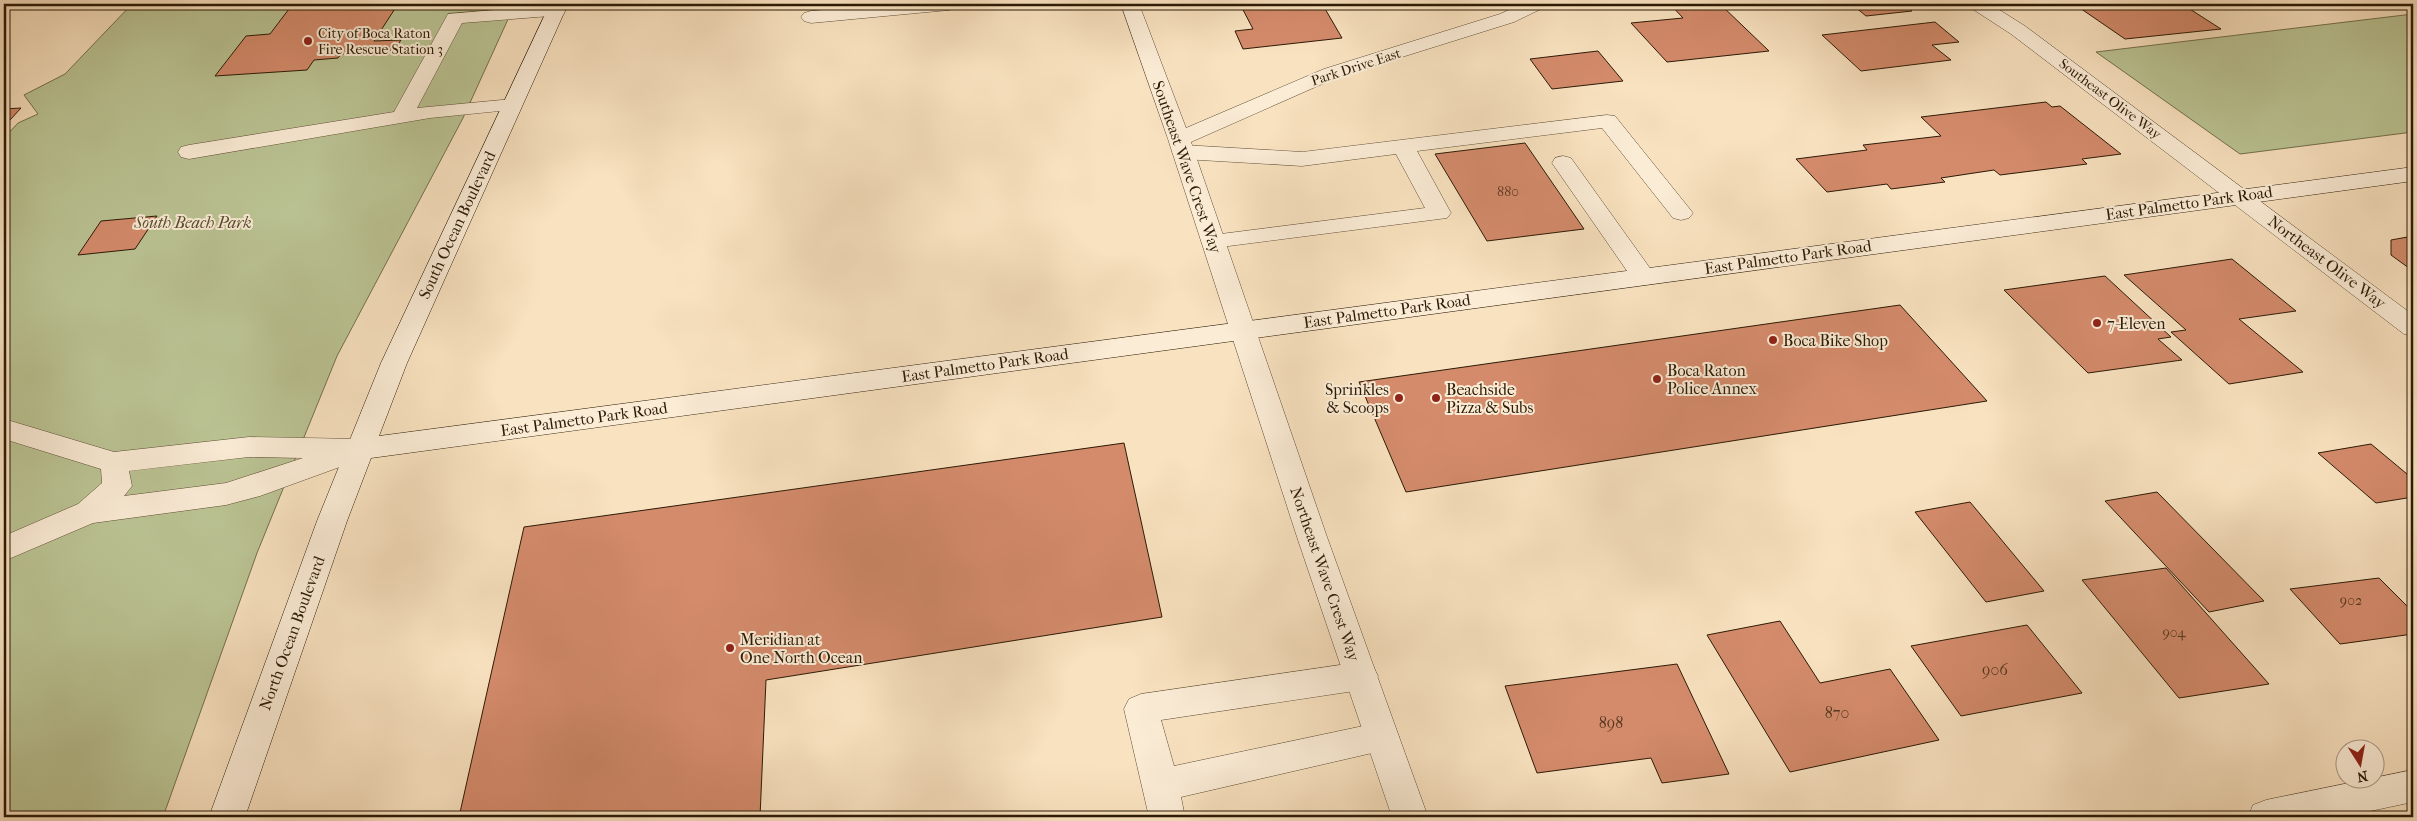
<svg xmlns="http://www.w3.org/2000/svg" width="2417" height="821" font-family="'IM FELL French Canon',serif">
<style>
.green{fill:#bbc494;stroke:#736f4c}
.building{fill:#d48b6c;stroke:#2b1a05}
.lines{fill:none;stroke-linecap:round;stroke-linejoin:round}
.lane-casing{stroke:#5e4c34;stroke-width:1}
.street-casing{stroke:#5e4c34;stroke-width:1}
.secondary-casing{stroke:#2b1a05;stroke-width:1}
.lane{fill:#fbecd6;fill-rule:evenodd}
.street{fill:#fbecd6;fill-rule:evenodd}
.secondary{fill:#fbecd6;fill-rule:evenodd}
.poi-dot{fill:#8f2418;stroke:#fbecd6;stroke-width:2}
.labels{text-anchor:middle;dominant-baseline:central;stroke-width:4;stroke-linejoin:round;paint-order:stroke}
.far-poi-label{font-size:14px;fill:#2b1a05;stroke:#fbecd6;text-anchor:start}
.far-street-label{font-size:14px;fill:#2b1a05;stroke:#fbecd6}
.number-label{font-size:14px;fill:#55361f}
.street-label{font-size:16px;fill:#2b1a05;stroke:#fbecd6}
.park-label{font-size:16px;font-style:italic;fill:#564d30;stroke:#fbecd6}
.poi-label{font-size:16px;fill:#2b1a05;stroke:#fbecd6;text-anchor:start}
.near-number-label{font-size:16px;fill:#55361f}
</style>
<rect width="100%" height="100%" fill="#f9e2c0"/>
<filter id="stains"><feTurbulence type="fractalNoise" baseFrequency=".004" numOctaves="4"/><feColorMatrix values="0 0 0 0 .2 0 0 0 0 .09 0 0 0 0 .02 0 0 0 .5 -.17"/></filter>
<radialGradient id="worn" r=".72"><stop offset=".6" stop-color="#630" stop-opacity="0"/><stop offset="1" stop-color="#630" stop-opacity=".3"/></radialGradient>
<path class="green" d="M 132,4 L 515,4 L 463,118 L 337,356 L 257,553 L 163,817 L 4,817 L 4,138 L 18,123 L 38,114 L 24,95 L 65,74 Z
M 2413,14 L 2413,132 L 2240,154 L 2096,52 Z"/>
<path class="building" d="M 379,4 L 398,4 L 374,41 L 401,40 L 394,50 L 341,54 L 338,58 L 314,60 L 307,70 L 215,76 L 246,36 L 270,34 L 289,9 Z
M 1221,4 L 1341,4 L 1324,7 L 1342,38 L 1243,49 L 1235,31 L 1253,29 L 1240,4 L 1222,6 Z
M 1670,4 L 1720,4 L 1769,51 L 1667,62 L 1631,23 L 1683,18 Z
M 1836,4 L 1904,4 L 1912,11 L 1866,16 L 1854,6 L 1840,7 Z
M 2101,4 L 2182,4 L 2221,29 L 2125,39 L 2077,6 Z
M 1935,22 L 1959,42 L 1932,45 L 1951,60 L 1861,71 L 1822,35 Z
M 1598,51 L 1623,81 L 1552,89 L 1530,59 Z
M 2046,102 L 2052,107 L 2060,106 L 2121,154 L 2082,159 L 2087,164 L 2000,175 L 1994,170 L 1941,178 L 1945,182 L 1891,189 L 1887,184 L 1827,192 L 1796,159 L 1867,150 L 1863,145 L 1941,136 L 1921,117 Z
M 21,108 L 10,120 L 4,120 L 4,109 Z
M 1525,143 L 1584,229 L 1487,241 L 1435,154 Z
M 157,216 L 135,249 L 78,255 L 101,221 Z
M 2413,236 L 2413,271 L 2391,255 L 2391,240 Z
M 2232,259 L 2296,311 L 2239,319 L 2303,372 L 2229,384 L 2171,332 L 2186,330 L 2124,275 Z
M 2105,276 L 2171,337 L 2158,339 L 2182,360 L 2088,373 L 2004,290 Z
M 1900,305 L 1987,401 L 1406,492 L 1359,382 Z
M 1124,443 L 1162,617 L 766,680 L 760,817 L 459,817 L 524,527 Z
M 2371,444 L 2413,479 L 2413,497 L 2376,503 L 2318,453 Z
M 2157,492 L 2264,601 L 2209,612 L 2105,501 Z
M 1970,502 L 2044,591 L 1986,602 L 1915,512 Z
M 2166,568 L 2269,684 L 2179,698 L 2082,580 Z
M 2379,578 L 2413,612 L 2413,634 L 2340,644 L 2290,589 Z
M 1780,621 L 1820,683 L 1890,669 L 1939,740 L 1790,772 L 1707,635 Z
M 2027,625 L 2082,693 L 1961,716 L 1911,646 Z
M 1677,664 L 1729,774 L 1662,783 L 1651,758 L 1537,773 L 1505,686 Z"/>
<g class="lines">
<defs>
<path id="lane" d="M 891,4 L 958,4 L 956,8 L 949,10 L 811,23 L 804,21 L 801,17 L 804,13 L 811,11 Z
M 556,5 L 563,7 L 565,11 L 563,15 L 462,23 L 417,108 L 512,99 L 519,101 L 522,105 L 519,109 L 430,118 L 189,159 L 181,157 L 178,152 L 181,147 L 189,145 L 394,112 L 448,14 Z
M 1607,115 L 1615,116 L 1689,208 L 1693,213 L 1689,218 L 1681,220 L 1673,218 L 1602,128 L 1417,151 L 1451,213 L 1447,218 L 1213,248 L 1205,246 L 1201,241 L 1205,236 L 1425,208 L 1396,154 L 1302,166 L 1183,159 L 1175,157 L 1172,152 L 1175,147 L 1183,145 L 1302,152 Z
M 1563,156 L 1571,158 L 1652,271 L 1655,276 L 1652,281 L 1643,284 L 1634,281 L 1552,163 L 1555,158 Z
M 4,419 L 114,452 L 249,437 L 360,439 L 370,442 L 374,449 L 370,456 L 260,496 L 226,505 L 93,523 L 4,561 L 4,536 L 78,504 L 102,483 L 101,469 L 4,439 ZM 249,457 L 303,458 L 226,483 L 124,496 L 132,486 L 129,471 Z
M 1361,662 L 1373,666 L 1378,676 L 1373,686 L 1361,690 L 1161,720 L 1174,766 L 1382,722 L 1394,726 L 1399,737 L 1394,748 L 1181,797 L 1185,817 L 1149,817 L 1124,709 L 1129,699 L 1141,694 Z"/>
<path id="street" d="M 1121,4 L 1139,4 L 1186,128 L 1324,69 L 1500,14 L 1522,4 L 1545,4 L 1543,8 L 1514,22 L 1338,77 L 1191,142 L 1327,537 L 1428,817 L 1392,817 L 1297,537 L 1168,139 Z
M 1969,4 L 1990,4 L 2025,26 L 2413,315 L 2413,336 L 2404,334 L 2011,34 L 1971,8 Z
M 2413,770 L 2413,802 L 2342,817 L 2248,817 L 2253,805 L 2266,800 Z"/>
<path id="secondary" d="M 550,4 L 568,4 L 407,363 L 379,436 L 2413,167 L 2413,181 L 371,458 L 347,521 L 245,817 L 209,817 L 317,521 L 381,363 Z"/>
</defs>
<use href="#lane" class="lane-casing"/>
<use href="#street" class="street-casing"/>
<use href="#secondary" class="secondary-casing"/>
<use href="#lane" class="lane"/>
<use href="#street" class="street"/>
<use href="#secondary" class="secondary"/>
</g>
<g class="poi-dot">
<circle cx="308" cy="41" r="5"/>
<circle cx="2097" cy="323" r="5"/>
<circle cx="1773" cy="340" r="5"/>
<circle cx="1657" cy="379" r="5"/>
<circle cx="1399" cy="398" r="5"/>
<circle cx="1436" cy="398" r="5"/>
<circle cx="730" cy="648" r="5"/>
</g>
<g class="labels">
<g class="far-poi-label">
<text x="318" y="33">City of Boca Raton<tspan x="318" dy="16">Fire Rescue Station 3</tspan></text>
</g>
<g class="far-street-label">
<text transform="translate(1356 67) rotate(-18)">Park Drive East</text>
<text transform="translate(2110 99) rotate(37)">Southeast Olive Way</text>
</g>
<g class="number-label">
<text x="1508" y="191">880</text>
<text x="2351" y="600">902</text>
<text x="2174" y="632">904</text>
</g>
<g class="street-label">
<text transform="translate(1187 167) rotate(71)">Southeast Wave Crest Way</text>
<text transform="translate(2189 203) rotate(-8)">East Palmetto Park Road</text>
<text transform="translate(457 225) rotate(-65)">South Ocean Boulevard</text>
<text transform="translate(1788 257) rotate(-8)">East Palmetto Park Road</text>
<text transform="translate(2327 262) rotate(37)">Northeast Olive Way</text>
<text transform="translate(1387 311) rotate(-8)">East Palmetto Park Road</text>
<text transform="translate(985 365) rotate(-8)">East Palmetto Park Road</text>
<text transform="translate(584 419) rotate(-8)">East Palmetto Park Road</text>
<text transform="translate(1325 574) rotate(71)">Northeast Wave Crest Way</text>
<text transform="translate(292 633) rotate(-70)">North Ocean Boulevard</text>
</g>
<g class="park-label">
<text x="193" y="222">South Beach Park</text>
</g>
<g class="poi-label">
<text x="2107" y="323">7-Eleven</text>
<text x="1783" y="340">Boca Bike Shop</text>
<text x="1667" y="370">Boca Raton<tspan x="1667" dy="18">Police Annex</tspan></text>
<text x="1389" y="389" text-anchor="end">Sprinkles<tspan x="1389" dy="18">&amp; Scoops</tspan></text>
<text x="1446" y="389">Beachside<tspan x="1446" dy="18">Pizza &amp; Subs</tspan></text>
<text x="740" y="639">Meridian at<tspan x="740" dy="18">One North Ocean</tspan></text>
</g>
<g class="near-number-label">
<text x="1995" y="669">906</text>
<text x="1837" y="712">870</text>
<text x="1611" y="722">898</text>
</g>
</g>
<rect width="2417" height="821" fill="none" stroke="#f9e2c0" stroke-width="20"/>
<rect x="5" y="5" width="2407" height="811" fill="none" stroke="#2b1a05" stroke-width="2.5"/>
<rect x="10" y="10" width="2397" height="801" fill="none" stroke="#2b1a05"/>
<g transform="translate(2360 764) rotate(169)"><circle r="24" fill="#fbecd6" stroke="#a89882"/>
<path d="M0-4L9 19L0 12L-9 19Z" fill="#8f2418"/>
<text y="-8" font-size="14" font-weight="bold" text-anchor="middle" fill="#2b1a05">N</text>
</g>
<rect width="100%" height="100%" filter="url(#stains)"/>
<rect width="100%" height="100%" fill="url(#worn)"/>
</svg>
